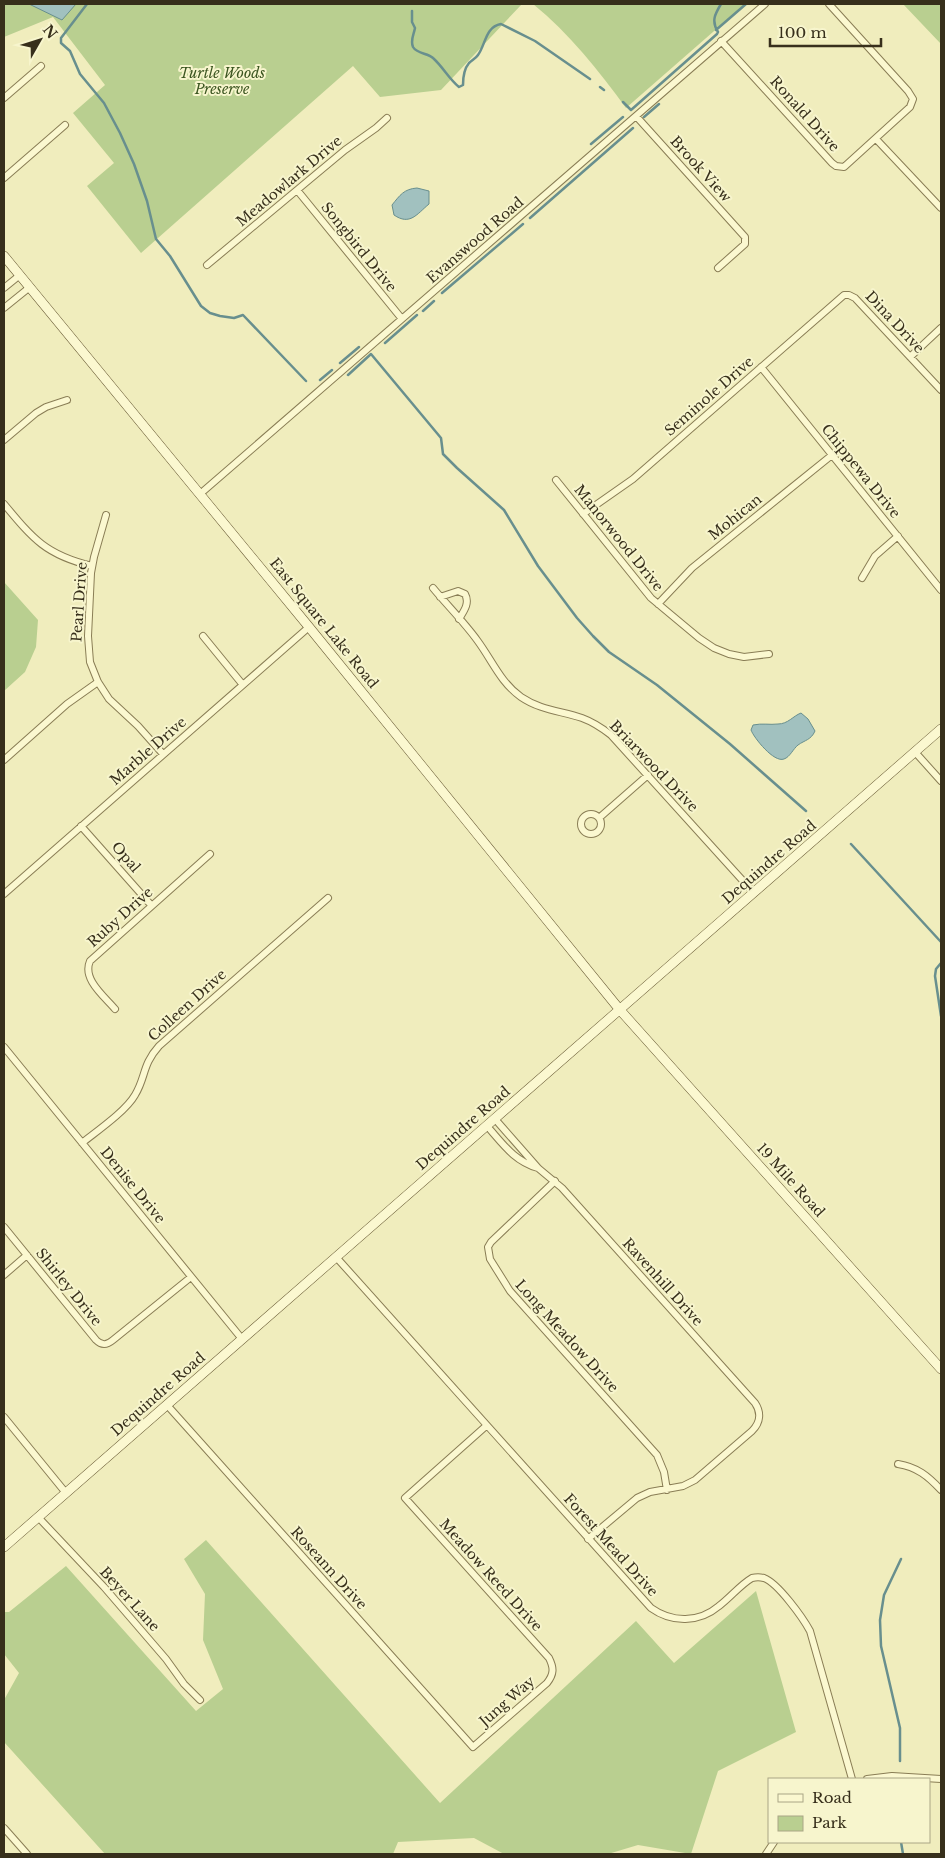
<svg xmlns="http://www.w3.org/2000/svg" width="945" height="1858" font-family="'Libre Baskerville',serif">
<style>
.green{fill:#b9cf90}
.water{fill:#a1c1bf;stroke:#688f8e}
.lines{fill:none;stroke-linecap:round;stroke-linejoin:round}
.stream{stroke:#688f8e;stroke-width:2.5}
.minor-casing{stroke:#897d55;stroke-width:8}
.secondary-casing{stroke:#6b5d38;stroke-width:10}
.minor{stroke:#fbf8d0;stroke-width:6}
.secondary{stroke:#fbf8d0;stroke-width:9}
.labels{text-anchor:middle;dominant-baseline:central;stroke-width:4;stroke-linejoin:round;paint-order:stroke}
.park-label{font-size:14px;font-style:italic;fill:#3b5520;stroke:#f7f5cd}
.street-label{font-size:14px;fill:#372f1b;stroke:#f7f5cd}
</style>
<rect width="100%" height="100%" fill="#f0edbd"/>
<path class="green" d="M 4,4 L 522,4 L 441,90 L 380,97 L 353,66 L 141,253 L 87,186 L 114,163 L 73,113 L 105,85 L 53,17 L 4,37 Z
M 533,4 L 745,4 L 626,108 C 599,71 569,33 533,4 Z
M 903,4 L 941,4 L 941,44 Z
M 4,582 L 38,620 L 36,647 L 25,672 L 4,691 Z
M 206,1540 L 440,1803 L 636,1621 L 674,1663 L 756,1591 L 796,1732 L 718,1771 L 691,1854 L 638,1845 L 608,1854 L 504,1854 L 474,1838 L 398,1842 L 393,1854 L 105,1854 L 4,1742 L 4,1700 L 19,1673 L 4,1654 L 4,1612 L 9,1612 L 66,1566 L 196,1711 L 223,1689 L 203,1640 L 205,1594 L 184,1559 Z"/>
<path class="water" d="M 29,4 L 76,4 L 62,20 Z
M 417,188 L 429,191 L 429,204 C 417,214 410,226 394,215 L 392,205 C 400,195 404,189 417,188 Z
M 801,713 L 808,719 L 815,731 C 811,740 805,740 798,745 C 793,749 790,757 784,759 C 774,763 754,738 751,730 L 753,725 C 762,723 770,725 778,724 C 788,724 793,716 801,713 Z"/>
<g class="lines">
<path class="stream" d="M 87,4 L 61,38 L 61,43 L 70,51 L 80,74 L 104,103 L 120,133 L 134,164 L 147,201 L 156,239 L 170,256 L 201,306 L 210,313 L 220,316 L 234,318 L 243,315 L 306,381
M 412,11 L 412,22 L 415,28 C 414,34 410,40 413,47 C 417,54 428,53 433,58 C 443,67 449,79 459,87 L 463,85 C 463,77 464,69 469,63 C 472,60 476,58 478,55 C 486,44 485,27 501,24 L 535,41 L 590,79
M 716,30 L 746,4
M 600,87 L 604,90
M 623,102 L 631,110 L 717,34 L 718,32 C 711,21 715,14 721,4
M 644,117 L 659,104
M 591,144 L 623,117
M 530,218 L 633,128
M 442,293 L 523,224
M 423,311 L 434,301
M 385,343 L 417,315
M 340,363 L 359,347
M 348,375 L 371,354 L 441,438 L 443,454 L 457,468 L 504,510 L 538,566 L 577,618 L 593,636 L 609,652 L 657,685 L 730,744 L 806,811
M 320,380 L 332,370
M 851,844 L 941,942
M 941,963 L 936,969 L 935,976 L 941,1016
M 900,1761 L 900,1728 L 881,1646 L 880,1620 L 884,1595 L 901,1559
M 901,1842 L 903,1854"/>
<defs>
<path id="minor" d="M 721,41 L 832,163 L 836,166 L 844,167 L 910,107 L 913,99 L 908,91 L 829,4
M 4,98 L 41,66
M 636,116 L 745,237 L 745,244 L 718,268
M 876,139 L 941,208
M 4,178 L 65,125
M 297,190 L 402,319
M 207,265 L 345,150 L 376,128 L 387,118
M 4,288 L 20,275
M 4,308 L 30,287
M 910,357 L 941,328
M 761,367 L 941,590
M 4,440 L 36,413 L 46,407 L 67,400
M 556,480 L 651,598 L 699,638 L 714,648 L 729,654 L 744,657 L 769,654
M 200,494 L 765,4
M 4,504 C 33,539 46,555 92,566
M 583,514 L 633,479 L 844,295 L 849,295 L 855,298 L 941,390
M 106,515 L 94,557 L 91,573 L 88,636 L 90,662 L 98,682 L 109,699 L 138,726 L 163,754
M 862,578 L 875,556 L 898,536
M 433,588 C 447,605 464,622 477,640 C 492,660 500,682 521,697 C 540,710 561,711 582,718 C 593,722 602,728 611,735 L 754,893
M 440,597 L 458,591 L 465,594 C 470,603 464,611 459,619
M 658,604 L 692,568 L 832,455
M 203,636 L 243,685
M 915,752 L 941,781
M 4,760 L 67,704 L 98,682
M581 824a10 10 0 1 1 20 0a10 10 0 1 1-20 0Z
M 599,818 L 648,775
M 81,826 L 151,905
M 4,894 L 309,627
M 115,1009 C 104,996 82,979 90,961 L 210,854
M 4,1047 L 242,1339
M 495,1119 L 538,1168 L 562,1188 L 755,1403 C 761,1412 761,1422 752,1431 L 695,1480 L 683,1486 L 650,1492 L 637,1498 L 588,1539
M 487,1126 C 503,1144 514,1161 538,1168
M 82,1143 C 97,1131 126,1111 135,1095 C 146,1077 142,1065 159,1046 L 328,898
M 555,1181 L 491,1242 L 488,1247 L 490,1259 L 510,1291 L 657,1455 L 664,1472 L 667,1490
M 4,1227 L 96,1340 C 102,1346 107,1345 113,1340 L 191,1277
M 336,1257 L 651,1608 C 672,1623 699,1623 719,1606 C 731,1597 740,1585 752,1578 C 756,1577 760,1577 764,1578 C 778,1583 803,1618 810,1631 L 852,1779
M 4,1275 L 27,1255
M 167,1405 L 473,1747 L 547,1683 C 554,1674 554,1668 549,1658 L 405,1498 L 486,1426
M 4,1417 L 66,1493
M 898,1464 C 917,1467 928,1476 941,1490
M 38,1517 L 104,1587 L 166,1659 L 184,1684 L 200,1700
M 867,1779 L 892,1776 L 941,1779
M 4,1828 L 27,1854
M 766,1854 L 774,1842"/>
<path id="secondary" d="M 4,256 L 309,627 L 620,1010 L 941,1369
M 4,1547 L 941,729"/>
</defs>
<use href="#minor" class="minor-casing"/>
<use href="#secondary" class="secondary-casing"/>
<use href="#minor" class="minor"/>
<use href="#secondary" class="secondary"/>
</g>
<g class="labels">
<g class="park-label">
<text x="222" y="73">Turtle Woods<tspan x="222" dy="16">Preserve</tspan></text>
</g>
<g class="street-label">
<text transform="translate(805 114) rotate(48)">Ronald Drive</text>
<text transform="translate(701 169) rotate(48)">Brook View</text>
<text transform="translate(289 181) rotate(-40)">Meadowlark Drive</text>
<text transform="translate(475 240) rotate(-41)">Evanswood Road</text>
<text transform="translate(359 247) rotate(51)">Songbird Drive</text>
<text transform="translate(895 322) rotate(47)">Dina Drive</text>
<text transform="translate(709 396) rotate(-41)">Seminole Drive</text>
<text transform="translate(861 471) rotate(51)">Chippewa Drive</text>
<text transform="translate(735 517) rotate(-39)">Mohican</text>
<text transform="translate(619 538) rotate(51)">Manorwood Drive</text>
<text transform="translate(79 602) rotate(-86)">Pearl Drive</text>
<text transform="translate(324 623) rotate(51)">East Square Lake Road</text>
<text transform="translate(148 751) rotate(-41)">Marble Drive</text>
<text transform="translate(654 766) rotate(46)">Briarwood Drive</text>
<text transform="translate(126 857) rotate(49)">Opal</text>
<text transform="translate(769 862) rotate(-41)">Dequindre Road</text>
<text transform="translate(120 917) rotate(-42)">Ruby Drive</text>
<text transform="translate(187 1005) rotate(-42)">Colleen Drive</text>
<text transform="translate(463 1128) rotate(-41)">Dequindre Road</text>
<text transform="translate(791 1180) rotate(48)">19 Mile Road</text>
<text transform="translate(133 1185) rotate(51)">Denise Drive</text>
<text transform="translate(663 1282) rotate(48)">Ravenhill Drive</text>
<text transform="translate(69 1287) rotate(51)">Shirley Drive</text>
<text transform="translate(567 1336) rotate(48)">Long Meadow Drive</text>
<text transform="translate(158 1394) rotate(-41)">Dequindre Road</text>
<text transform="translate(611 1545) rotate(48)">Forest Mead Drive</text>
<text transform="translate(329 1568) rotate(48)">Roseann Drive</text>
<text transform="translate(491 1575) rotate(48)">Meadow Reed Drive</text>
<text transform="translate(130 1599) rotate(48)">Beyer Lane</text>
<text transform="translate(507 1701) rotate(-41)">Jung Way</text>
</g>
</g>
<rect width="945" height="1858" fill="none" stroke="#372f1b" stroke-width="10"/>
<rect x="768" y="1778" width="162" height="65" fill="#f7f5cd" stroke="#aaa686"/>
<rect x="778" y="1794" width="25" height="8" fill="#fbf8d0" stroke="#aaa686"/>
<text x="812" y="1803" font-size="15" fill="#372f1b">Road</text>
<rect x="778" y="1816" width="25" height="15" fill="#b9cf90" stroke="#aaa686"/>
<text x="812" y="1828" font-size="15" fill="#372f1b">Park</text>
<g transform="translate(40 40) rotate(51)" stroke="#f7f5cd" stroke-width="4" paint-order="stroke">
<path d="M0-4L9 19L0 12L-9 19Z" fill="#372f1b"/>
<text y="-8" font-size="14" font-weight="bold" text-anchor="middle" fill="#372f1b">N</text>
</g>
<path d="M770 38v8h111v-8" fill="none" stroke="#372f1b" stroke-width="2.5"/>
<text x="778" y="38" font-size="15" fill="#372f1b" stroke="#f7f5cd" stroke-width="4" paint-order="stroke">100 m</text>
</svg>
